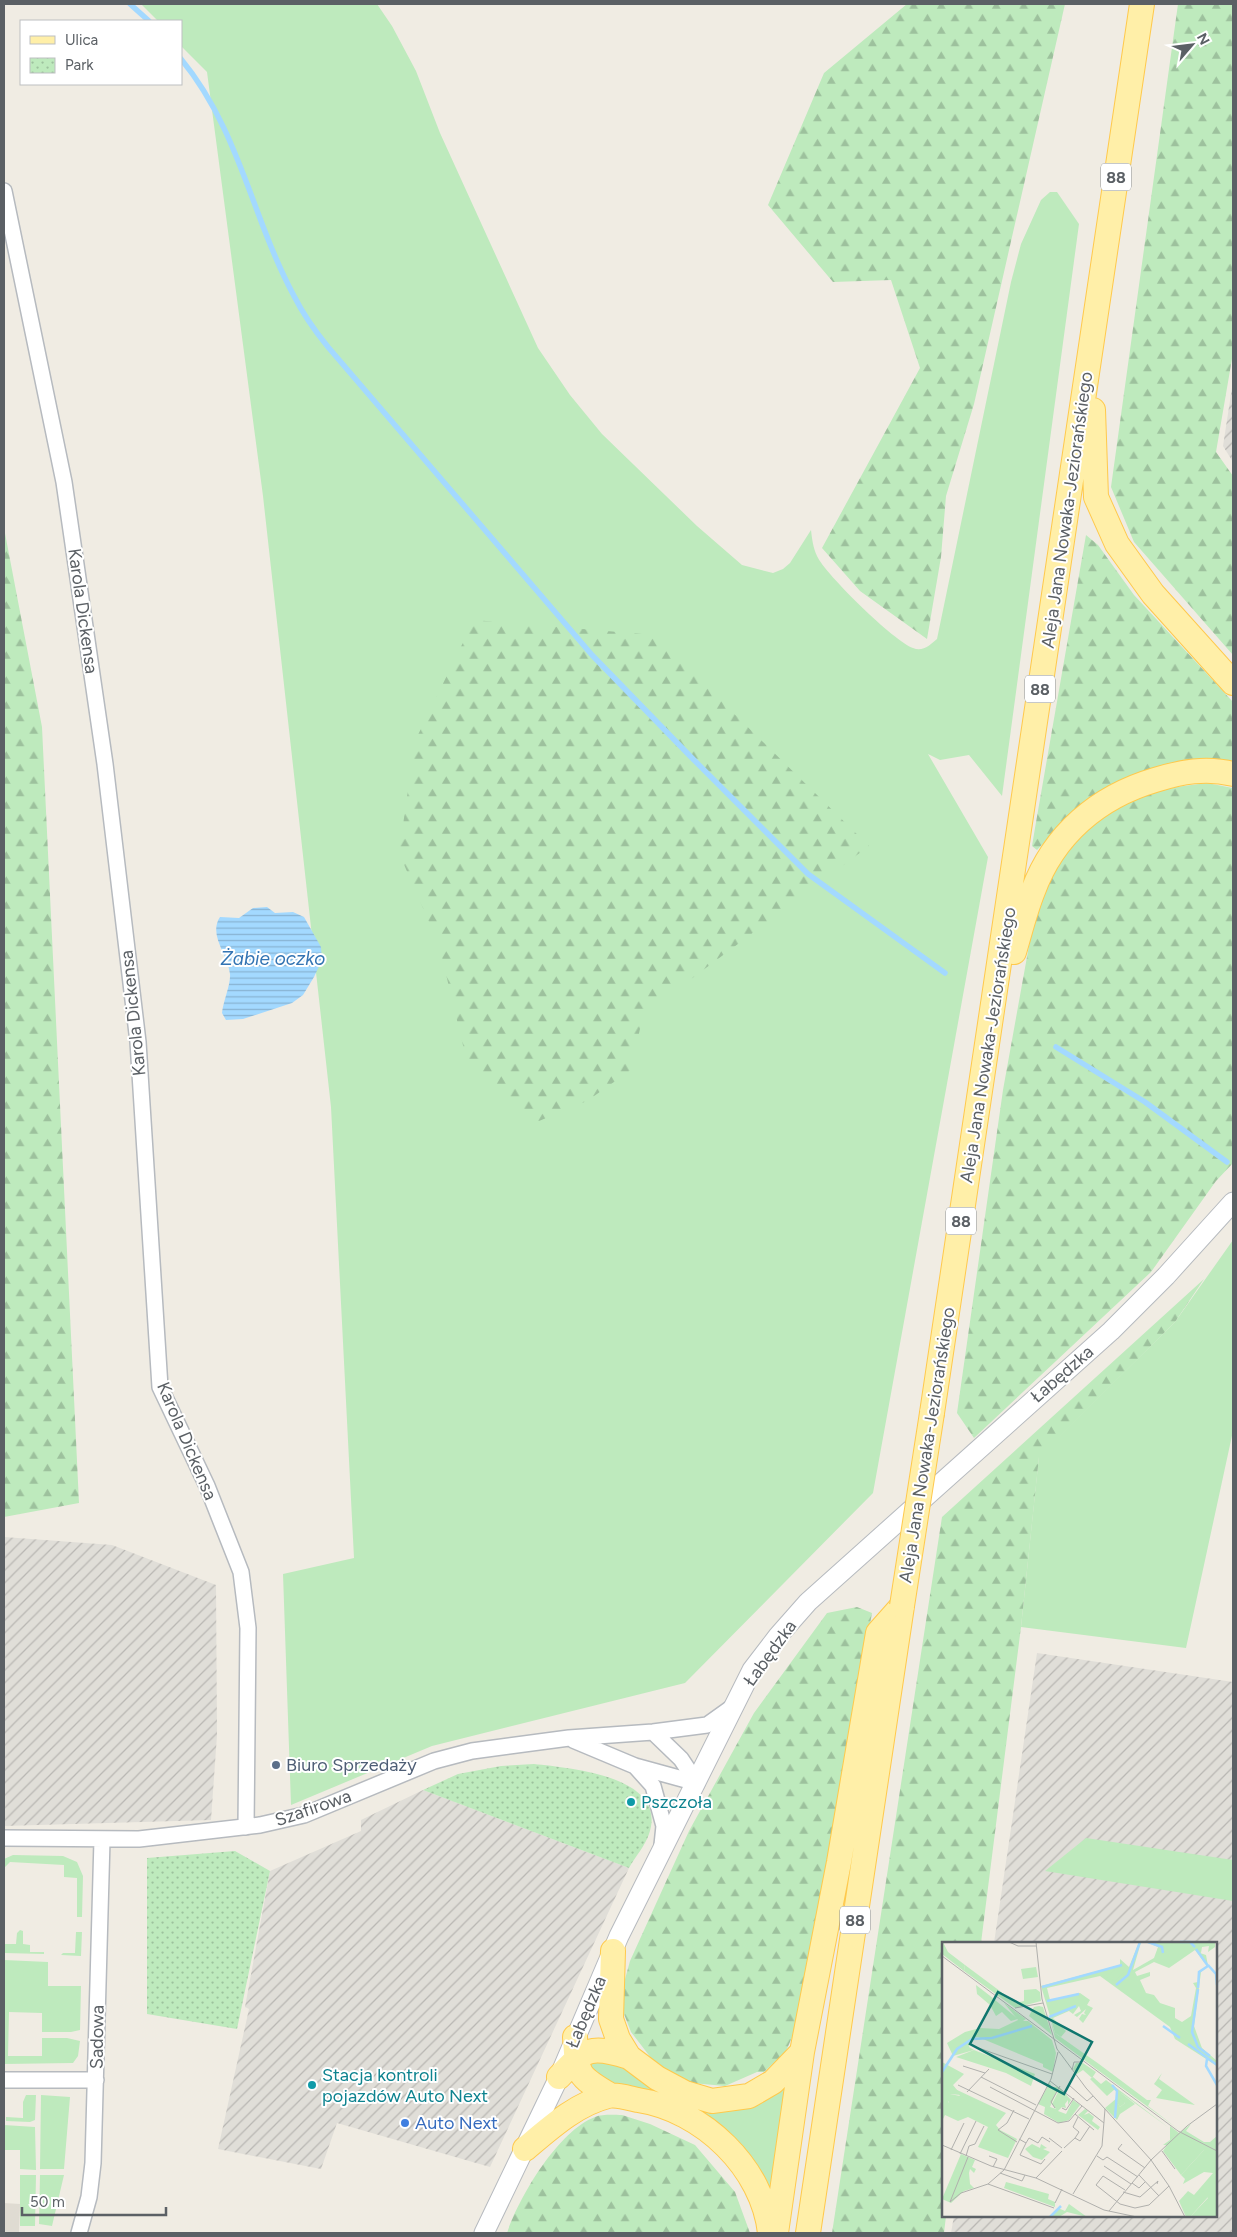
<svg xmlns="http://www.w3.org/2000/svg" width="1237" height="2237" font-family="Figtree,sans-serif">
<style>
.industrial{fill:url(#industrial-furrows)}
.education{fill:#dfdbd2}
.grass{fill:#beeabd}
.forest{fill:url(#forest-firs)}
.park{fill:url(#park-dots)}
.water{fill:url(#water-rules)}
.lines{fill:none;stroke-linecap:round;stroke-linejoin:round}
.stream{stroke:#a3d9ff;stroke-width:5.5}
.minor-casing{stroke:#b6babf;stroke-width:18}
.tertiary-casing{stroke:#b6babf;stroke-width:21}
.primary-casing{stroke:#ffc94c;stroke-width:26}
.minor{stroke:#fff;stroke-width:15}
.tertiary{stroke:#fff;stroke-width:19}
.primary{stroke:#ffefa8;stroke-width:24}
.primary-bridge-casing{stroke:#ffc94c;stroke-width:26;stroke-linecap:butt}
.primary-bridge{stroke:#ffefa8;stroke-width:24}
.service-dot{fill:#5c6f8a;stroke:#fff;stroke-width:2}
.culture-dot{fill:#0f9aa8;stroke:#fff;stroke-width:2}
.shop-dot{fill:#3f7fe0;stroke:#fff;stroke-width:2}
.labels{text-anchor:middle;dominant-baseline:central;stroke-width:4;stroke-linejoin:round;paint-order:stroke}
.shield{fill:#fff;stroke:#8c9093;stroke-width:1}
.shield-label{font-size:16px;font-weight:bold;fill:#5b6065}
.street-label{font-size:18px;fill:#5b6065;stroke:#fff}
.service-label{font-size:18px;fill:#4e5e75;stroke:#fff;text-anchor:start}
.culture-label{font-size:18px;fill:#0d838f;stroke:#fff;text-anchor:start}
.shop-label{font-size:18px;fill:#366cbe;stroke:#fff;text-anchor:start}
.water-label{font-size:19px;font-style:italic;fill:#3374b3;stroke:#fff}
.inset-river{fill:none;stroke:#a3d9ff;stroke-width:2.5}
.inset-road{fill:none;stroke:#b0b0ad;stroke-width:1}
.view{fill:#0f766e;fill-opacity:0.15;stroke:#0f766e;stroke-width:2.5}
.inset-edge{fill:none;stroke:#5b6065;stroke-width:2.5}
</style>
<defs>
<pattern id="industrial-furrows" width="10" height="10" patternUnits="userSpaceOnUse" patternTransform="scale(1.25)"><rect width="10" height="10" fill="#e0ded8"/><path d="M-1 1l2-2M0 10L10 0M9 11l2-2" fill="none" stroke="#b9b7b3"/></pattern>
<pattern id="forest-firs" width="22" height="20" patternUnits="userSpaceOnUse" patternTransform="scale(1.25)"><rect width="22" height="20" fill="#beeabd"/><path d="M5 1l3.5 6h-7zM16 11l3.5 6h-7z" fill="#9dc19d"/></pattern>
<pattern id="park-dots" width="8" height="8" patternUnits="userSpaceOnUse" patternTransform="scale(1.25)"><rect width="8" height="8" fill="#beeabd"/><path d="M2 2h.1M6 6h.1" fill="none" stroke="#9dc19d" stroke-width="1.8" stroke-linecap="round"/></pattern>
<pattern id="water-rules" width="6" height="5" patternUnits="userSpaceOnUse" patternTransform="scale(1.25)"><rect width="6" height="5" fill="#a3d9ff"/><path d="M0 2.5h6" fill="none" stroke="#88b3d2"/></pattern>
</defs>
<rect width="100%" height="100%" fill="#f0ece3"/>
<path class="industrial" d="M 1233,381 L 1233,462 L 1223,446 Z
M 4,1537 L 112,1545 L 216,1585 L 217,1735 L 211,1820 L 4,1826 Z
M 1037,1653 L 1233,1682 L 1233,2233 L 951,2233 L 954,2216 L 1216,2216 L 1216,1943 L 994,1943 Z
M 423,1790 L 629,1868 L 490,2167 L 337,2123 L 321,2169 L 218,2149 L 249,2009 L 245,2007 L 270,1871 L 361,1831 L 361,1820 Z"/>
<path class="education" d="M 4,2203 L 20,2204 L 19,2233 L 4,2233 Z"/>
<path class="grass" d="M 141,4 L 377,4 L 392,26 L 416,71 L 440,133 L 538,348 L 570,395 L 602,434 L 697,526 L 742,565 L 773,573 L 783,569 L 790,563 L 811,530 C 812,539 813,547 817,556 C 825,574 895,642 913,648 C 923,652 930,645 937,639 L 1011,282 L 1021,244 L 1041,200 L 1050,192 L 1057,192 L 1079,224 L 1002,796 L 969,755 L 940,760 L 928,754 L 988,857 L 873,1493 L 685,1683 L 432,1746 L 291,1805 L 283,1574 L 354,1558 L 331,1107 L 263,496 L 207,72 L 181,46 L 181,21 L 158,21 Z
M 1233,1240 L 1233,1431 L 1186,1648 L 1021,1627 L 1039,1456 L 1175,1322 Z
M 1086,1838 L 1233,1860 L 1233,1901 L 1045,1871 Z
M 13,1855 L 63,1856 L 77,1862 L 83,1876 L 82,1917 L 77,1917 L 77,1878 L 64,1877 L 64,1865 L 10,1862 L 4,1868 L 4,1874 L 4,1859 Z
M 20,1930 L 23,1931 L 23,1944 L 30,1945 L 30,1952 L 44,1952 L 44,1954 L 4,1953 L 4,1944 L 16,1944 L 17,1933 Z
M 76,1932 L 82,1932 L 81,1956 L 61,1955 L 63,1953 L 75,1953 Z
M 4,1960 L 48,1962 L 48,1986 L 81,1986 L 80,2030 L 71,2032 L 42,2032 L 42,2013 L 9,2012 L 8,2056 L 42,2056 L 42,2038 L 67,2038 L 80,2041 L 78,2056 L 73,2063 L 4,2064 Z
M 595,2060 L 614,2060 L 665,2094 L 788,2084 L 771,2197 L 741,2151 L 601,2080 L 589,2064 Z
M 26,2095 L 36,2095 L 35,2120 L 30,2122 L 6,2121 L 6,2117 L 23,2118 L 23,2102 Z
M 41,2095 L 70,2097 L 64,2169 L 40,2169 Z
M 4,2125 L 35,2127 L 36,2170 L 20,2169 L 20,2150 L 4,2150 Z
M 20,2175 L 36,2175 L 35,2226 L 20,2226 Z
M 40,2175 L 64,2175 L 52,2226 L 39,2224 Z"/>
<path class="forest" d="M 907,4 L 1065,4 L 974,404 L 946,496 L 941,557 L 927,639 L 860,591 L 822,548 L 920,368 L 891,280 L 833,282 L 768,205 L 824,73 Z
M 1178,4 L 1233,4 L 1233,353 L 1216,452 L 1233,476 L 1233,655 L 1134,542 L 1111,487 Z
M 4,528 L 42,727 L 79,1503 L 4,1517 Z
M 1086,535 L 1098,545 L 1134,595 L 1233,702 L 1233,768 L 1210,763 L 1059,827 L 1037,850 L 1032,846 L 1035,828 Z
M 474,620 L 654,635 L 869,846 L 643,1015 L 631,1070 L 587,1101 L 539,1121 L 493,1093 L 467,1062 L 439,945 L 399,853 L 415,741 Z
M 1207,783 L 1233,788 L 1233,1163 L 1216,1181 L 1151,1272 L 974,1438 L 957,1413 L 1003,1090 L 1034,918 L 1060,857 L 1099,819 L 1130,800 L 1160,789 Z
M 1204,1279 L 1175,1322 L 1039,1457 L 1021,1627 L 981,1943 L 943,1943 L 943,2216 L 946,2216 L 944,2233 L 832,2233 L 942,1517 Z
M 857,1607 L 872,1613 L 797,2026 L 786,2051 L 764,2072 L 757,2072 L 725,2086 L 692,2083 L 658,2067 L 631,2032 L 619,2001 L 630,1961 L 689,1831 L 754,1713 L 827,1613 Z
M 622,2115 L 650,2124 L 695,2145 L 735,2192 L 750,2233 L 507,2233 C 519,2197 558,2131 595,2117 C 602,2114 614,2115 622,2115 Z"/>
<path class="park" d="M 534,1764 C 570,1768 669,1776 649,1834 C 645,1846 635,1857 629,1868 L 423,1790 L 458,1774 L 501,1766 Z
M 235,1851 L 270,1871 L 237,2029 L 147,2014 L 147,1858 Z"/>
<path class="water" d="M 267,907 L 275,913 L 293,912 L 304,917 L 321,947 L 322,960 L 314,977 L 303,995 L 292,1003 L 243,1019 L 226,1020 L 222,1013 C 223,1002 231,984 230,974 C 228,955 208,935 220,917 L 239,918 L 253,908 Z"/>
<g class="lines">
<path class="stream" d="M 130,4 L 149,21
M 181,59 C 239,129 252,218 294,296 C 303,314 315,331 328,347 L 592,655 L 690,756 L 808,874 L 945,973
M 1056,1047 L 1145,1102 L 1227,1162"/>
<defs>
<path id="minor" d="M 4,191 L 64,482 L 105,764 L 138,1042 L 160,1387 L 207,1486 L 241,1572 L 248,1628 L 246,1827
M 653,1732 L 681,1759 L 697,1783
M 573,1740 L 635,1766 L 697,1783
M 635,1766 L 653,1786 L 664,1826 L 662,1845
M 4,1838 L 139,1839 L 260,1825 L 304,1815 L 434,1761 L 472,1751 L 569,1738 L 653,1732 L 707,1725 L 735,1705
M 4,2080 L 96,2080
M 79,2233 L 89,2197 L 93,2163 L 102,1840"/>
<path id="tertiary" d="M 484,2233 L 559,2077 L 619,1936 L 752,1670 L 778,1636 L 808,1602 L 1111,1331 L 1166,1276 L 1233,1202"/>
<path id="primary" d="M 1093,410 L 1096,497 L 1117,544 L 1153,594 L 1233,683
M 1014,952 C 1020,932 1025,911 1033,891 C 1054,834 1098,797 1155,780 C 1181,772 1206,767 1233,774
M 932,1413 L 1142,4
M 613,1951 L 611,2019 L 618,2039 L 629,2057 L 657,2078 L 685,2093 L 712,2101 L 749,2096 L 773,2082 L 802,2052
M 575,2037 C 577,2074 577,2076 610,2095
M 559,2077 C 586,2048 590,2045 629,2057
M 525,2149 C 550,2128 576,2104 608,2096 C 616,2094 629,2098 638,2100 C 703,2110 763,2168 770,2233
M 776,2233 L 802,2052 L 839,1862 L 878,1633 L 902,1606
M 808,2233 L 902,1606"/>
</defs>
<use href="#minor" class="minor-casing"/>
<use href="#tertiary" class="tertiary-casing"/>
<use href="#primary" class="primary-casing"/>
<use href="#minor" class="minor"/>
<use href="#tertiary" class="tertiary"/>
<use href="#primary" class="primary"/>
<defs>
<path id="primary-bridge" d="M 902,1606 L 932,1413"/>
</defs>
<use href="#primary-bridge" class="primary-bridge-casing"/>
<use href="#primary-bridge" class="primary-bridge"/>
</g>
<circle class="service-dot" cx="276" cy="1765" r="5"/>
<g class="culture-dot">
<circle cx="631" cy="1802" r="5"/>
<circle cx="312" cy="2085" r="5"/>
</g>
<circle class="shop-dot" cx="405" cy="2123" r="5"/>
<g class="labels">
<g class="shield">
<rect x="1101" y="163.5" width="30" height="27" rx="4"/>
<rect x="1025" y="675.5" width="30" height="27" rx="4"/>
<rect x="946" y="1207.5" width="30" height="27" rx="4"/>
<rect x="840" y="1906.5" width="30" height="27" rx="4"/>
</g>
<g class="shield-label">
<text x="1116" y="177">88</text>
<text x="1040" y="689">88</text>
<text x="961" y="1221">88</text>
<text x="855" y="1920">88</text>
</g>
<g class="street-label">
<text transform="translate(1067 510) rotate(-82)">Aleja Jana Nowaka-Jeziorańskiego</text>
<text transform="translate(83 611) rotate(82)">Karola Dickensa</text>
<text transform="translate(133 1013) rotate(-96)">Karola Dickensa</text>
<text transform="translate(988 1045) rotate(-81)">Aleja Jana Nowaka-Jeziorańskiego</text>
<text transform="translate(1062 1374) rotate(-41)">Łabędzka</text>
<text transform="translate(187 1441) rotate(67)">Karola Dickensa</text>
<text transform="translate(927 1445) rotate(-81)">Aleja Jana Nowaka-Jeziorańskiego</text>
<text transform="translate(770 1653) rotate(-54)">Łabędzka</text>
<text transform="translate(313 1808) rotate(-19)">Szafirowa</text>
<text transform="translate(586 2012) rotate(-67)">Łabędzka</text>
<text transform="translate(97 2037) rotate(-89)">Sadowa</text>
</g>
<g class="service-label">
<text x="286" y="1765">Biuro Sprzedaży</text>
</g>
<g class="culture-label">
<text x="641" y="1802">Pszczoła</text>
<text x="322" y="2075">Stacja kontroli<tspan x="322" dy="21">pojazdów Auto Next</tspan></text>
</g>
<g class="shop-label">
<text x="415" y="2123">Auto Next</text>
</g>
<g class="water-label">
<text x="273" y="958">Żabie oczko</text>
</g>
</g>
<g transform="translate(942 1942)">
<rect width="275" height="275" fill="#f0ece3"/>
<path d="M 1,0 L 6,10 L 23,23 L 22,29 L 0,12 ZM 197,0 L 199,0 L 191,28 L 212,16 L 216,5 L 204,0 L 273,0 L 273,5 L 266,10 L 267,4 L 260,5 L 259,11 L 255,10 L 264,13 L 266,24 L 259,30 L 252,84 L 260,106 L 275,119 L 275,124 L 233,97 L 228,85 L 158,34 L 105,46 L 108,58 L 138,51 L 148,58 L 145,63 L 151,66 L 141,81 L 137,77 L 140,72 L 144,73 L 142,71 L 144,67 L 135,75 L 132,73 L 139,69 L 137,64 L 131,72 L 127,69 L 111,76 L 124,89 L 119,95 L 113,91 L 99,44 L 178,23 L 178,17 L 187,25 ZM 253,8 L 265,24 L 258,29 L 256,40 L 251,41 L 254,46 L 249,74 L 240,80 L 233,76 L 233,66 L 218,61 L 212,53 L 204,51 L 198,38 L 208,34 L 208,30 L 195,34 L 193,30 L 212,20 L 227,26 ZM 62,61 L 84,77 L 81,79 L 86,79 L 110,98 L 114,111 L 111,130 L 101,125 L 101,122 L 36,95 L 28,97 L 27,105 L 32,108 L 11,114 L 5,101 L 23,90 L 38,86 L 57,87 L 76,78 ZM 157,122 L 205,158 L 209,158 L 206,164 L 236,187 L 157,129 ZM 220,131 L 217,137 L 253,163 L 214,156 L 220,148 L 212,142 ZM 151,135 L 159,142 L 164,138 L 227,186 L 179,151 L 183,161 L 178,165 L 175,160 L 172,175 L 163,166 L 175,156 L 175,149 L 173,147 L 165,154 L 148,137 ZM 108,140 L 109,145 L 117,145 L 108,165 L 114,167 L 110,162 L 118,146 L 129,158 L 126,163 L 126,158 L 123,162 L 124,166 L 120,165 L 116,169 L 124,172 L 131,158 L 138,163 L 127,178 L 117,181 L 102,172 L 103,165 L 96,162 ZM 0,145 L 7,161 L 8,152 L 18,154 L 13,147 L 64,171 L 54,183 L 58,188 L 75,197 L 66,216 L 36,205 L 46,185 L 26,175 L 16,179 L 3,173 L 0,179 ZM 143,167 L 146,169 L 142,173 L 147,171 L 152,175 L 150,179 L 158,185 L 156,188 L 136,173 ZM 90,202 L 98,206 L 99,202 L 105,206 L 101,207 L 108,210 L 100,218 L 91,215 L 83,207 ZM 19,212 L 33,218 L 30,225 L 34,227 L 32,231 L 28,227 L 27,231 L 28,242 L 32,246 L 22,249 L 9,261 L 0,257 ZM 64,240 L 107,252 L 106,257 L 113,260 L 113,265 L 62,246 ZM 127,262 L 145,275 L 125,270 L 117,275 L 107,275 L 116,266 L 123,269 Z" fill="#beeabd" fill-rule="evenodd"/>
<path d="M 23,23 L 74,61 L 82,59 L 82,48 L 94,47 L 98,50 L 99,59 L 73,66 L 22,29 ZM 94,25 L 96,35 L 81,37 L 79,27 ZM 176,27 L 183,29 L 173,39 L 161,34 ZM 34,43 L 47,53 L 76,77 L 69,79 L 60,70 L 54,74 L 48,63 L 35,52 ZM 97,64 L 101,65 L 110,93 L 87,74 L 92,65 ZM 109,80 L 113,91 L 157,122 L 157,129 L 113,96 ZM 83,84 L 87,104 L 73,104 L 65,96 L 69,88 ZM 32,108 L 93,132 L 89,144 L 64,131 L 14,115 ZM 0,120 L 22,132 L 11,143 L 19,153 L 8,152 L 8,161 L 2,155 L 0,145 ZM 134,121 L 141,121 L 154,130 L 150,136 L 141,128 L 135,132 L 131,127 ZM 179,151 L 193,162 L 178,172 L 175,178 L 172,175 L 175,159 L 178,165 L 183,161 L 177,154 ZM 249,182 L 244,189 L 262,200 L 268,200 L 275,194 L 275,230 L 267,244 L 266,255 L 248,275 L 244,275 L 237,259 L 246,249 L 252,253 L 271,231 L 260,215 L 262,208 L 239,233 L 221,209 L 225,203 L 221,203 L 228,198 L 228,184 L 237,191 Z" fill="#beeabd"/>
<path d="M 275,230 L 275,275 L 248,275 L 266,256 L 261,250 Z" fill="#beeabd"/>
<path d="M 262,208 L 265,210 L 261,215 L 273,221 L 271,231 L 262,230 L 241,242 L 243,237 L 239,233 Z" fill="#beeabd"/>
<path class="inset-river" d="M 206,0 L 220,5 L 221,11M 238,0 L 248,0 L 253,5M 254,7 L 266,24 L 257,30 L 256,46M 266,23 L 274,32 L 275,43M 174,43 L 186,33 L 198,0M 100,45 L 180,23M 256,47 L 250,90 L 256,105 L 268,114M 105,59 L 137,52M 107,75 L 134,64M 221,84 L 238,96M 246,102 L 275,123M 265,117 L 264,124 L 275,143M 0,130 L 15,107 L 30,97 L 50,96 L 90,84M 170,143 L 175,149 L 173,176M 108,275 L 119,264"/>
<path class="inset-road" d="M 67,0 L 76,4 L 94,4M 94,0 L 100,57 L 115,107 L 144,146 L 209,218 L 227,244 L 243,275M 0,14 L 236,189 L 275,209M 73,66 L 101,61M 31,104 L 110,132M 21,124 L 43,131M 130,128 L 132,120 L 140,120M 39,135 L 94,163M 108,139 L 162,181M 16,143 L 87,177M 127,143 L 145,159 L 151,154M 48,145 L 116,181 L 127,179 L 140,164M 25,150 L 47,127M 113,166 L 109,160 L 118,144M 120,166 L 124,168 L 132,156M 72,168 L 65,181 L 56,188 L 75,200M 133,172 L 152,188M 107,196 L 120,206M 133,196 L 137,190 L 131,185 L 136,175M 77,197 L 84,201 L 87,196 L 96,201 L 100,195 L 108,200M 84,201 L 78,213 L 99,222 L 103,217M 180,202 L 176,207 L 203,226M 0,203 L 49,224 L 94,236 L 162,268 L 195,275M 122,206 L 133,196 L 138,199 L 148,184M 9,208 L 22,181M 220,209 L 233,227M 18,212 L 34,179M 24,214 L 27,204 L 33,202 L 42,184M 47,214 L 55,217 L 51,225M 155,214 L 161,218 L 165,215 L 196,235M 162,224 L 189,242M 58,231 L 80,239 L 83,233M 197,233 L 217,254M 94,236 L 120,209M 190,241 L 197,246 L 203,240M 46,242 L 112,266M 183,248 L 161,234 L 154,243 L 178,262 L 193,266 L 207,263 L 227,244M 181,250 L 198,255 L 216,239 L 215,242M 131,252 L 160,204 L 163,167M 8,260 L 19,251 L 46,242 L 62,228 L 109,137 L 116,110M 8,260 L 26,215M 113,261 L 120,247M 167,269 L 209,218 L 245,184 L 275,162"/>
<path class="view" d="M 56,50 L 150,100 L 122,152 L 28,102 Z"/>
<rect width="275" height="275" class="inset-edge"/>
</g>
<rect width="1237" height="2237" fill="none" stroke="#5b6065" stroke-width="10"/>
<rect x="20" y="20" width="162" height="65" fill="#ffffff" stroke="#bdbfc1"/>
<rect x="30" y="36" width="25" height="8" fill="#ffefa8" stroke="#bdbfc1"/>
<text x="65" y="45" font-size="15" fill="#5b6065">Ulica</text>
<rect x="30" y="58" width="25" height="15" fill="url(#park-dots)" stroke="#bdbfc1"/>
<text x="65" y="70" font-size="15" fill="#5b6065">Park</text>
<g transform="translate(1192 45) rotate(62)" stroke="#ffffff" stroke-width="4" paint-order="stroke">
<path d="M0-4L9 19L0 12L-9 19Z" fill="#5b6065"/>
<text y="-8" font-size="14" font-weight="bold" text-anchor="middle" fill="#5b6065">N</text>
</g>
<path d="M22 2207v8h144v-8" fill="none" stroke="#5b6065" stroke-width="2.5"/>
<text x="30" y="2207" font-size="15" fill="#5b6065" stroke="#ffffff" stroke-width="4" paint-order="stroke">50 m</text>
</svg>
